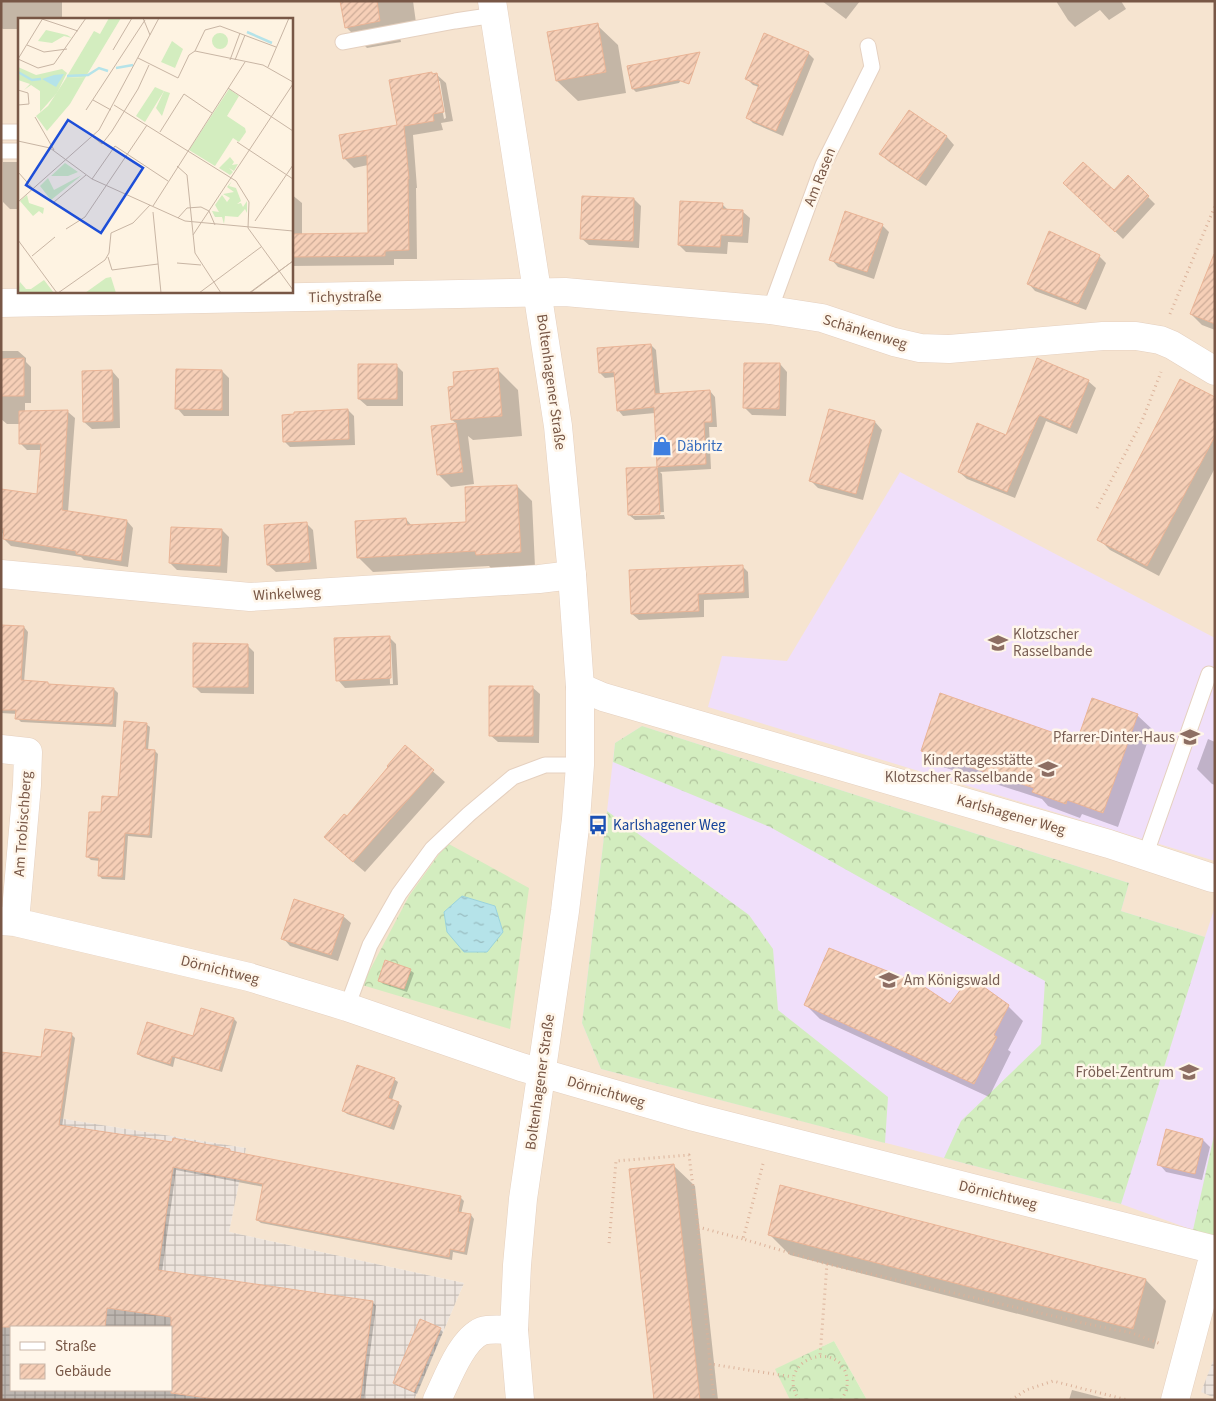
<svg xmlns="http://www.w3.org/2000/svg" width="1216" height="1401" font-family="'Source Sans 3',sans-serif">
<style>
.residential{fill:#f6e4d0;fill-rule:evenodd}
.industrial{fill:url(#industrial-grid);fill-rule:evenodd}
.education{fill:#f0dffa}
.forest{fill:url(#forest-crowns);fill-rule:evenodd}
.water{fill:url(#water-ripples);stroke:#9ad3dc}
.shadow{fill:#0003;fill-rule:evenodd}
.building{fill:url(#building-hatch);stroke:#eab496}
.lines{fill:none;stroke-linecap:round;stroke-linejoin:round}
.service-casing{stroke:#e5d0bf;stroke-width:17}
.minor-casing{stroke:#e5d0bf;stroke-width:29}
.tertiary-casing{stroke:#e5d0bf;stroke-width:29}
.path{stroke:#dbb29a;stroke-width:3;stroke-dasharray:1 4;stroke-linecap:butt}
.service{stroke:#fff;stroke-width:15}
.minor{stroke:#fff;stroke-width:28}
.tertiary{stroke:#fff;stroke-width:28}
.labels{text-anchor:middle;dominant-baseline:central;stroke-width:5;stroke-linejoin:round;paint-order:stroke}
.street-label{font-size:15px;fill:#785746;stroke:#fff6ea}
.shop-label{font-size:15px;fill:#366cbe;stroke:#fff6ea;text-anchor:start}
.education-label{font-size:15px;fill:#785e54;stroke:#fff6ea;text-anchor:end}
.transit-label{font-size:15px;fill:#164399;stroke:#fff6ea;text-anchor:start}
.inset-river{fill:none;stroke:#b5e3e9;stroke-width:2.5}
.inset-road{fill:none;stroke:#c8b5a4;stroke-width:1}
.view{fill:#1d4ed8;fill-opacity:0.15;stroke:#1d4ed8;stroke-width:2.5}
.inset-edge{fill:none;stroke:#785746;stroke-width:2.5}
</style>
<defs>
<pattern id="industrial-grid" width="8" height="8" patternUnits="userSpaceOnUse" patternTransform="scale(1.25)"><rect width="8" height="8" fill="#ede4dd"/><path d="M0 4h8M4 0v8" fill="none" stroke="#c5bcb5"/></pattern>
<pattern id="forest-crowns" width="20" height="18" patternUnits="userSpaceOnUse" patternTransform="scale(1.25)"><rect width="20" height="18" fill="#d3edbf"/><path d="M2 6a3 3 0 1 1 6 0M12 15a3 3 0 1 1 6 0" fill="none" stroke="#b0c39d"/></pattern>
<pattern id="water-ripples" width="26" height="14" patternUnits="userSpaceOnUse" patternTransform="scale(1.25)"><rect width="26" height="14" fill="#b5e3e9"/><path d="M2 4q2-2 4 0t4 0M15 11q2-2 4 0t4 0" fill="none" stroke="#98bbbf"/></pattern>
<pattern id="building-hatch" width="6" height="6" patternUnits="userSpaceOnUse" patternTransform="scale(1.25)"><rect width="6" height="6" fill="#f6cfb7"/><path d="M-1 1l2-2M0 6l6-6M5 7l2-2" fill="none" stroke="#ccab97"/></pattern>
</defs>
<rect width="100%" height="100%" fill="#fef3e2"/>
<path class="residential" d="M 1,1 L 1215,1 L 1215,1400 L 867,1400 L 834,1341 L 776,1369 L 790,1400 L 414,1400 L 464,1283 L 229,1232 L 246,1148 L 1,1109 ZM 19,19 L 291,19 L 291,291 L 19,291 Z"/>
<path class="industrial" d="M 1,1109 L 246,1148 L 229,1232 L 464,1283 L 414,1400 L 1,1400 ZM 11,1327 L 171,1327 L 171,1390 L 11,1390 Z
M 1215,1356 L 1215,1398 L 1201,1392 Z"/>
<path class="education" d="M 900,472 L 1215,638 L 1215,861 L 708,707 L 722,656 L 787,661 Z
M 642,726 L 1129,883 L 1121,911 L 1205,937 L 1215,907 L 1215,1238 L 1121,1204 L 601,1069 L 582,1023 L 607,811 L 615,743 Z"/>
<path class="forest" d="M 642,726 L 1129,883 L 1121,911 L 1205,937 L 1121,1204 L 944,1158 L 961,1121 L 1041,1044 L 1045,981 L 770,827 L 613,762 L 615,743 Z
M 607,811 L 749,915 L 773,949 L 778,1010 L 888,1097 L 885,1143 L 601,1069 L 582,1023 Z
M 447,843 L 529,888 L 510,1029 L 362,985 L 409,896 ZM 462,896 L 495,906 L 503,932 Z
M 1215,1131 L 1215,1238 L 1193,1230 Z
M 834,1341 L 867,1400 L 790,1400 L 775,1369 Z"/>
<path class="water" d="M 462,896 L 495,906 L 503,932 L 487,952 L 464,952 L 447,932 L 444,912 Z"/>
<path class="shadow" d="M 1,1 L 62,1 L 62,19 L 19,19 L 19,29 L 3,29 L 1,28 Z
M 341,1 L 413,1 L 417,30 L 399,33 L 401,42 L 367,48 L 346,27 Z
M 822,1 L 860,1 L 846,19 Z
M 1056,1 L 1121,1 L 1126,9 L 1109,20 L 1100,10 L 1075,27 L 1068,20 Z
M 597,25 L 618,45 L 626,93 L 578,101 L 557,81 Z
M 808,53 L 814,59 L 783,136 L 753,123 L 747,117 L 759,87 L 753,85 L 746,78 Z
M 694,58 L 679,83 L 636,92 L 633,89 Z
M 432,73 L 433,75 L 436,74 L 446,83 L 453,121 L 441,123 L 443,130 L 413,135 L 417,188 L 416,188 L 417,259 L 394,259 L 394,265 L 291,266 L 291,194 L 302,203 L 302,236 L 369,235 L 368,165 L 354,168 L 345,159 L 341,136 L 398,126 ZM 437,81 L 440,81 L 446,118 L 444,119 Z
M 909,112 L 947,137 L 954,145 L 926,186 L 888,161 L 881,153 Z
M 3,162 L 19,162 L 19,209 L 10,209 L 3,202 Z
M 1128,177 L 1155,204 L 1123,239 L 1072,190 L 1114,192 Z
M 634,199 L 641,206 L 639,248 L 589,245 L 581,238 Z
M 722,204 L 728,210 L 742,211 L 750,218 L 748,243 L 728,242 L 727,254 L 686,252 L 679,245 Z
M 882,225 L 889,232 L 874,279 L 838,267 L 831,259 Z
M 1099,256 L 1106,263 L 1086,310 L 1035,291 L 1028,283 Z
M 1215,256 L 1215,330 L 1202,325 L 1191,314 Z
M 651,345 L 656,350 L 660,395 L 710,391 L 715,397 L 717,427 L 709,427 L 711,469 L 660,472 L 662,474 L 664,512 L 633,514 L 633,516 L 664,515 L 665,519 L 635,520 L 629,515 L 627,470 L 658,468 L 655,413 L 623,416 L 618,410 L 615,377 L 605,378 L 600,373 Z
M 1,351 L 18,351 L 26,358 L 26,362 L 31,367 L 31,403 L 25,403 L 25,412 L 68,412 L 75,418 L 68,512 L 127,521 L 133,528 L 128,567 L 84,560 L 81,557 L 11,546 L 4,539 L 5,534 L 1,533 L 1,491 L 38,496 L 41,450 L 27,450 L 21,444 L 20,424 L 7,424 L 1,419 Z
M 780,364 L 787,372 L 786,416 L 752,415 L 745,408 Z
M 396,365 L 403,372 L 403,406 L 367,406 L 359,399 Z
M 497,369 L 518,390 L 522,436 L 473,440 L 468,436 L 474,484 L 451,487 L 438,474 L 433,427 L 457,424 L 452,420 Z
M 112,371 L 119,379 L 120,428 L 92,429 L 84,422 Z
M 222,371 L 229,378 L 229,416 L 184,416 L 177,408 Z
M 1088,381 L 1096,388 L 1077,434 L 1046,421 L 1015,498 L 967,479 L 959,472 L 1006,436 Z
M 1215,398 L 1215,468 L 1159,576 L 1110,550 L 1099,539 Z
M 348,410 L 354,416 L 355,445 L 290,447 L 284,441 Z
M 875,422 L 882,430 L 863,500 L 818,488 L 811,481 Z
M 517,486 L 532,501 L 535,567 L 492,569 L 489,566 L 373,572 L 358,557 L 406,519 L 412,526 L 468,523 Z
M 306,523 L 313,530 L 317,569 L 276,572 L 268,565 Z
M 222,530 L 229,537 L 227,573 L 177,570 L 170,563 Z
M 742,566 L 748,572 L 749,598 L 704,600 L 704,617 L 639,620 L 632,614 Z
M 1,626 L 24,627 L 28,632 L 24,682 L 48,683 L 50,686 L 114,689 L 118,693 L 116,727 L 21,722 L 17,718 L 17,714 L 1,713 Z
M 389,637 L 396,644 L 398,685 L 345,688 L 338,680 ZM 389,643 L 391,643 L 393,684 L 390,684 Z
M 247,645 L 254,652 L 254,694 L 201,693 L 194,686 Z
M 532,687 L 540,694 L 539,743 L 498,742 L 490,735 Z
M 1137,715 L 1152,729 L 1118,827 L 1082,814 L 1080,818 L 1048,806 L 1042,799 L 937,765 L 923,750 L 1077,743 Z
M 146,724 L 150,727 L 148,750 L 155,751 L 158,754 L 152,838 L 128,836 L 125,880 L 102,879 L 99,875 L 100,861 L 91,860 L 88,857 L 102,814 L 120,799 Z
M 1208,739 L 1215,742 L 1215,785 L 1212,784 L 1197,769 Z
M 405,747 L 445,782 L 365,872 L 337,848 L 347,818 Z
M 343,916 L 351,923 L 338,961 L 290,946 L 283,938 Z
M 410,970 L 414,973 L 407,992 L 383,984 L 379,980 Z
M 970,979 L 1008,1006 L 1023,1021 L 1008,1050 L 1011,1052 L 989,1097 L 820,1019 L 806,1005 L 950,1006 Z
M 234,1019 L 237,1022 L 222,1072 L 175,1058 L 173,1067 L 142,1057 L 138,1054 L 194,1037 Z
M 71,1034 L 75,1038 L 62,1127 L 173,1144 L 230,1150 L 233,1153 L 460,1197 L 464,1201 L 461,1214 L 471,1215 L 474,1219 L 467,1255 L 453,1252 L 452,1260 L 261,1223 L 257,1220 L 264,1187 L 176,1170 L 162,1272 L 373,1302 L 376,1306 L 364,1400 L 1,1400 L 1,1053 L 42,1059 ZM 11,1327 L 171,1327 L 171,1390 L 11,1390 Z
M 394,1079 L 398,1082 L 392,1100 L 398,1103 L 402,1106 L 394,1130 L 347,1114 L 344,1111 Z
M 1203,1140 L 1210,1147 L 1202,1180 L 1166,1172 L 1159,1164 Z
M 674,1166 L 695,1186 L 718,1400 L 655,1400 Z
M 769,1234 L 1146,1280 L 1166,1301 L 1154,1349 L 790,1255 Z
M 440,1329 L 443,1332 L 417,1394 L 398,1386 L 394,1383 Z
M 1072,1390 L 1111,1400 L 1069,1400 Z"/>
<path class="building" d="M 340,1 L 377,1 L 380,21 L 345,28 Z
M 598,23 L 606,72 L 556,81 L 547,32 Z
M 764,33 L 809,52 L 776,131 L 746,118 L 759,85 L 745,79 Z
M 700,52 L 689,84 L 678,80 L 632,89 L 627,66 Z
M 432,72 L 432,74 L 437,73 L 444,112 L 433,114 L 434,121 L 404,126 L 409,179 L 408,179 L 409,250 L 385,251 L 385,256 L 291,257 L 291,234 L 368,233 L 367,155 L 343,159 L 339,135 L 397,125 L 389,80 Z
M 909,110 L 947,136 L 918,180 L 879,154 Z
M 1083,162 L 1114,190 L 1128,175 L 1149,196 L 1115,232 L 1063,183 Z
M 582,196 L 634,198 L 633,241 L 580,239 Z
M 680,201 L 723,203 L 722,209 L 743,210 L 742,236 L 721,235 L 720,247 L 678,245 Z
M 845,211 L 883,224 L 867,272 L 829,260 Z
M 1049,231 L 1100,255 L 1078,304 L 1027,284 Z
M 1214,254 L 1215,254 L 1215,324 L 1190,314 Z
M 651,344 L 655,394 L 710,390 L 712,422 L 704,422 L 706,464 L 657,467 L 654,407 L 617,411 L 614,372 L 599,373 L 597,348 Z
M 24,358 L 24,396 L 1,396 L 1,359 Z
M 1037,358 L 1089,380 L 1070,428 L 1039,415 L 1007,492 L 958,472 L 977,423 L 1006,435 Z
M 744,363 L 780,363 L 779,409 L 743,408 Z
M 358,364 L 397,364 L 397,399 L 358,399 Z
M 498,368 L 502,416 L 451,420 L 448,387 L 454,386 L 453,372 Z
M 176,369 L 222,370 L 222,410 L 175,409 Z
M 112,370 L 113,421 L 83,422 L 82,371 Z
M 1180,379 L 1215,397 L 1215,436 L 1147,566 L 1097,540 Z
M 348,409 L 349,439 L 283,442 L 282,415 L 294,414 L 294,412 Z
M 829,409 L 875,421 L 856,494 L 809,481 Z
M 68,410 L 62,510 L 127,520 L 121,561 L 76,554 L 76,551 L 3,539 L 4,529 L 1,528 L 1,489 L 37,494 L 41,444 L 19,444 L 19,411 Z
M 456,423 L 463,472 L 437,475 L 431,426 Z
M 657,467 L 660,514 L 628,515 L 626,468 Z
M 517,485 L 521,552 L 476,555 L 475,551 L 357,558 L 355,521 L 406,518 L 407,525 L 466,522 L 465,487 Z
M 307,522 L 310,562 L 267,565 L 264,525 Z
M 171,527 L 222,529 L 220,566 L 169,563 Z
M 743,565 L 744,592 L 698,594 L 699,611 L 631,614 L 629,570 Z
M 1,625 L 24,626 L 21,680 L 48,682 L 48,684 L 114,688 L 112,724 L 15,719 L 16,710 L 1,710 Z
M 390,636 L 391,678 L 336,681 L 334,638 Z
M 193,643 L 248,644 L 248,687 L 193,687 Z
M 489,686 L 533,686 L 533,736 L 489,736 Z
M 940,693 L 1077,741 L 1092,698 L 1138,714 L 1103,813 L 1067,800 L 1066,804 L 1032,792 L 1034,788 L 921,751 Z
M 124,721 L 147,723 L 145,749 L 155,750 L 149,835 L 125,833 L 122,877 L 98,876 L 99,858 L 86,857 L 89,812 L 101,812 L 102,796 L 118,797 Z
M 405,745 L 434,770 L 353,862 L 324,837 L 344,814 L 347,816 L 388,767 L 387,766 Z
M 294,899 L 344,915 L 331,955 L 281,939 Z
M 829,948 L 920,984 L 950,1004 L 970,977 L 1009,1005 L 994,1035 L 997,1037 L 974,1084 L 804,1005 Z
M 385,960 L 411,969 L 404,989 L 378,981 Z
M 201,1008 L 234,1018 L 219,1070 L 172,1056 L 170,1064 L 137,1054 L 147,1022 L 193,1036 Z
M 45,1029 L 72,1033 L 59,1125 L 172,1142 L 173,1138 L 230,1149 L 230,1151 L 461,1196 L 458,1212 L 471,1214 L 464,1252 L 450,1249 L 449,1257 L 256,1220 L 263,1184 L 173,1167 L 158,1270 L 373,1301 L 360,1400 L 222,1400 L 171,1393 L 171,1317 L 107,1308 L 105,1327 L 1,1327 L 1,1052 L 41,1057 Z
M 357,1065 L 395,1078 L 388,1098 L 399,1102 L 390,1127 L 342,1111 Z
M 1166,1129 L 1203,1139 L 1195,1174 L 1157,1165 Z
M 674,1164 L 700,1400 L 654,1400 L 629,1169 Z
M 780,1185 L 1146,1279 L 1133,1329 L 768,1235 Z
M 420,1319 L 441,1328 L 414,1392 L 393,1383 Z"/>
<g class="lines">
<defs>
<path id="service" d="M 343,42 L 455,21 L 495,15
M 1,132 L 19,132
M 1,151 L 19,151
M 770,310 L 823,165 L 872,67 L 868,46
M 1145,856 L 1209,674
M 347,1007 L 370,945 L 399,894 L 432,849 L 469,814 L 513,777 L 545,765 L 580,765"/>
<path id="minor" d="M 1,303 L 565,292 L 770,310 L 822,318 L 894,342 L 920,348 L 949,349 L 1103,336 L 1136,336 L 1160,340 L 1172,345 L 1215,371
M 1,574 L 250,597 L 539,579 L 572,575
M 580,687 L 603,697 L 1109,844 L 1212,878
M 1,749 L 28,752 L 27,785 L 15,922
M 1,921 L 15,922 L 249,977 L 347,1007 L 521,1067 L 694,1117 L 1215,1250
M 437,1400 C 447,1380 461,1340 482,1331 C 491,1328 504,1330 514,1330
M 1175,1400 L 1215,1250"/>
<path id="tertiary" d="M 492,1 L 558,426 L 572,575 L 580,687 L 580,765 L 576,819 L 565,911 L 523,1199 L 517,1265 L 514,1330 L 520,1400"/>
</defs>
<use href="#service" class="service-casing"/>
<use href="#minor" class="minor-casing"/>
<use href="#tertiary" class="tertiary-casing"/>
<path class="path" d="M 1170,314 L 1215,206
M 1097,508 L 1142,421 L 1161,372
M 763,1164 L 743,1239 L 827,1264 L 820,1356
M 698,1227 L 743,1239
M 609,1243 L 616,1161 L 689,1155 L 698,1227 L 710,1364
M 827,1264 L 1110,1329 L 1129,1332 L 1161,1344
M 714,1400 L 710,1364 L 793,1377
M 799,1400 C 773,1360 840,1337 847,1378 C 848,1386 846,1393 841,1400
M 1011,1400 L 1026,1390 L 1053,1381 L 1127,1400"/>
<use href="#service" class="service"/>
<use href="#minor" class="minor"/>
<use href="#tertiary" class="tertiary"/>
</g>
<defs>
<symbol id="shop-bare" viewBox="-9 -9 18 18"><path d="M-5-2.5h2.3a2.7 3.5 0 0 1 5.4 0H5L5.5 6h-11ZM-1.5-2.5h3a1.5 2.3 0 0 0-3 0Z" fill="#3f7fe0" stroke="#fff6ea" stroke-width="2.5" paint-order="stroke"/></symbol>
<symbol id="school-bare" viewBox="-9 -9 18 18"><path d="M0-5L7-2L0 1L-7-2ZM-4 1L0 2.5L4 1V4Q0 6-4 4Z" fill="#8d6e63" stroke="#fff6ea" stroke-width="2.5" paint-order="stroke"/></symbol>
<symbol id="bus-bare" viewBox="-9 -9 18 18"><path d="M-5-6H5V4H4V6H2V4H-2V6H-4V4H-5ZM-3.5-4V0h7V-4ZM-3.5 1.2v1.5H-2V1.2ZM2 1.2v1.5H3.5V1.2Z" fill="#1a4fb4" stroke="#fff6ea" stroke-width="2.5" paint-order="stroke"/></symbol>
</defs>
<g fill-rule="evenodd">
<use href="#shop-bare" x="648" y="432" width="28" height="28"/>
<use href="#school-bare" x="984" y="629" width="28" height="28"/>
<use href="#school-bare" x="1176" y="723" width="28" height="28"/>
<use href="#school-bare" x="1034" y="755" width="28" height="28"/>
<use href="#bus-bare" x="584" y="811" width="28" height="28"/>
<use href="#school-bare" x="875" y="966" width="28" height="28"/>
<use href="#school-bare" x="1175" y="1058" width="28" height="28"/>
</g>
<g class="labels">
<g class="street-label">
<text transform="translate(820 177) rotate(-68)">Am Rasen</text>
<text transform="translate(345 297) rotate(-1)">Tichystraße</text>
<text transform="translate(865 332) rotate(17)">Schänkenweg</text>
<text transform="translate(551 382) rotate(82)">Boltenhagener Straße</text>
<text transform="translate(287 594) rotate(-3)">Winkelweg</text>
<text transform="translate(1011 815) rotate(16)">Karlshagener Weg</text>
<text transform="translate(23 824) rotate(-86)">Am Trobischberg</text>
<text transform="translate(220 970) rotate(14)">Dörnichtweg</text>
<text transform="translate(540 1082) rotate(-82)">Boltenhagener Straße</text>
<text transform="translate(606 1092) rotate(16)">Dörnichtweg</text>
<text transform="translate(998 1195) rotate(14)">Dörnichtweg</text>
</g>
<g class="shop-label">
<text x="677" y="446">Däbritz</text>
</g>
<g class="education-label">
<text x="1013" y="634" text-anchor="start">Klotzscher<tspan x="1013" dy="17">Rasselbande</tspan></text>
<text x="1175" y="737">Pfarrer-Dinter-Haus</text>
<text x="1033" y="760">Kindertagesstätte<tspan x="1033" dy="17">Klotzscher Rasselbande</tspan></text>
<text x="904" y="980" text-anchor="start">Am Königswald</text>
<text x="1174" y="1072">Fröbel-Zentrum</text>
</g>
<g class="transit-label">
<text x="613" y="825">Karlshagener Weg</text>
</g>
</g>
<g transform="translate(18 18)">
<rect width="275" height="275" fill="#fef3e2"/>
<path d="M 28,12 L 49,17 L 54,20 L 46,18 L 34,25 L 20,23 ZM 0,49 L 18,57 L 44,51 L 49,55 L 39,75 L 22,94 L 22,73 L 13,67 L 6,72 L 12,66 L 0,62 ZM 146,73 L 152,75 L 144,98 L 138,90 ZM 26,262 L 36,275 L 0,275 L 2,264 L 8,271 L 13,271 Z" fill="#d3edbf"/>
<path d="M 91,0 L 103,0 L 67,60 L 49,59 L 39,75 L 76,13 L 82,16 ZM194 23a8 8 0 1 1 16 0a8 8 0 1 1-16 0ZM 137,69 L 146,73 L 127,104 L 118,98 ZM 211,71 L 221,78 L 209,98 L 227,110 L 228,114 L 221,124 L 215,120 L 197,148 L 171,132 ZM 47,145 L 60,154 L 50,158 L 33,158 ZM 64,157 L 33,182 L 22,168 L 30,160 L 36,172 ZM 9,177 L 11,185 L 26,190 L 25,196 L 21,193 L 15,198 L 2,183 Z" fill="#d3edbf"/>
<path d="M 49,59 L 67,60 L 52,86 L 29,113 L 18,98 L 30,88 Z" fill="#d3edbf"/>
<path d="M 154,23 L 165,31 L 157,50 L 143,44 ZM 212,139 L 216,144 L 214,147 L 220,146 L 216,153 L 211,150 L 215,154 L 212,157 L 201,150 ZM 214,163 L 211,168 L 218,170 L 223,183 L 219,186 L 223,185 L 225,189 L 229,183 L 229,195 L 227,191 L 220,199 L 207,198 L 206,206 L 204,199 L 197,199 L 194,193 L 201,194 L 197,187 L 204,177 L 209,184 L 212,180 L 205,176 L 216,174 L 209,169 ZM 93,259 L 98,275 L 67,275 L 88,260 Z" fill="#d3edbf"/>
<path d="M 46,56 L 38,69 L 24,61 L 36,57 Z" fill="#b5e3e9"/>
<path class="inset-river" d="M 229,14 L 254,25M 98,50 L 115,47M 0,54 L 14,62 L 23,61M 49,58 L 70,57 L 81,50 L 90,53"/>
<path class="inset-road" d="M 125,0 L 132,17M 24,1 L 60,13M 9,27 L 26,34 L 49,31M 95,32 L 114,0M 177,33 L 187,12 L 202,8 L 258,29M 120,40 L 160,60 L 171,37 L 177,33 L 245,47 L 275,64M 0,41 L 20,50 L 36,46 L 68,0M 0,41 L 25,0M 212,42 L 222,15M 217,42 L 227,17M 250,49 L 271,0M 210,70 L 275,113M 0,72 L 10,75 L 11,86 L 0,87M 75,82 L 93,92M 96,87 L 218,163 L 231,184 L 230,210M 68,92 L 127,2M 17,99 L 36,132M 142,114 L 166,76 L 194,95M 75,119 L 84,126 L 94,113 L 120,71 L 131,47M 0,123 L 32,130 L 74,161 L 167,203 L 275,213M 219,124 L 275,161M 159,148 L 169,157 L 177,235 L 203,275M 0,154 L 16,172M 74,161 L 97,128 L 150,163M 0,184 L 81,112 L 141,0M 36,184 L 68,157M 135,188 L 227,44M 135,194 L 143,275M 160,200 L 169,190 L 183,189 L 191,193 L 197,207M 237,203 L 275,147M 230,210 L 275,272M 48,211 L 67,199 L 129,107M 175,217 L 275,66M 0,222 L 39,275M 14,238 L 37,219M 90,239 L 94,252 L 140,246M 159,245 L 183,247M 40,275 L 87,242 L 91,235 L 93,215 L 115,205 L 132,187M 181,275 L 243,229M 231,275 L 275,243M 232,275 L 275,243"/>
<path class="view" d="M 50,102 L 125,150 L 83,215 L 8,167 Z"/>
<rect width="275" height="275" class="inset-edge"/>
</g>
<rect width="1216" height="1401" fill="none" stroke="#785746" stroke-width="5"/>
<rect x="10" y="1326" width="162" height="65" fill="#fff6ea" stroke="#c9b6a8"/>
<rect x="20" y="1342" width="25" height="8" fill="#ffffff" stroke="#c9b6a8"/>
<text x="55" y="1351" font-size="15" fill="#785746">Straße</text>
<rect x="20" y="1364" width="25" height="15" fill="url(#building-hatch)" stroke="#c9b6a8"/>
<text x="55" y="1376" font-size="15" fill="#785746">Gebäude</text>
</svg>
